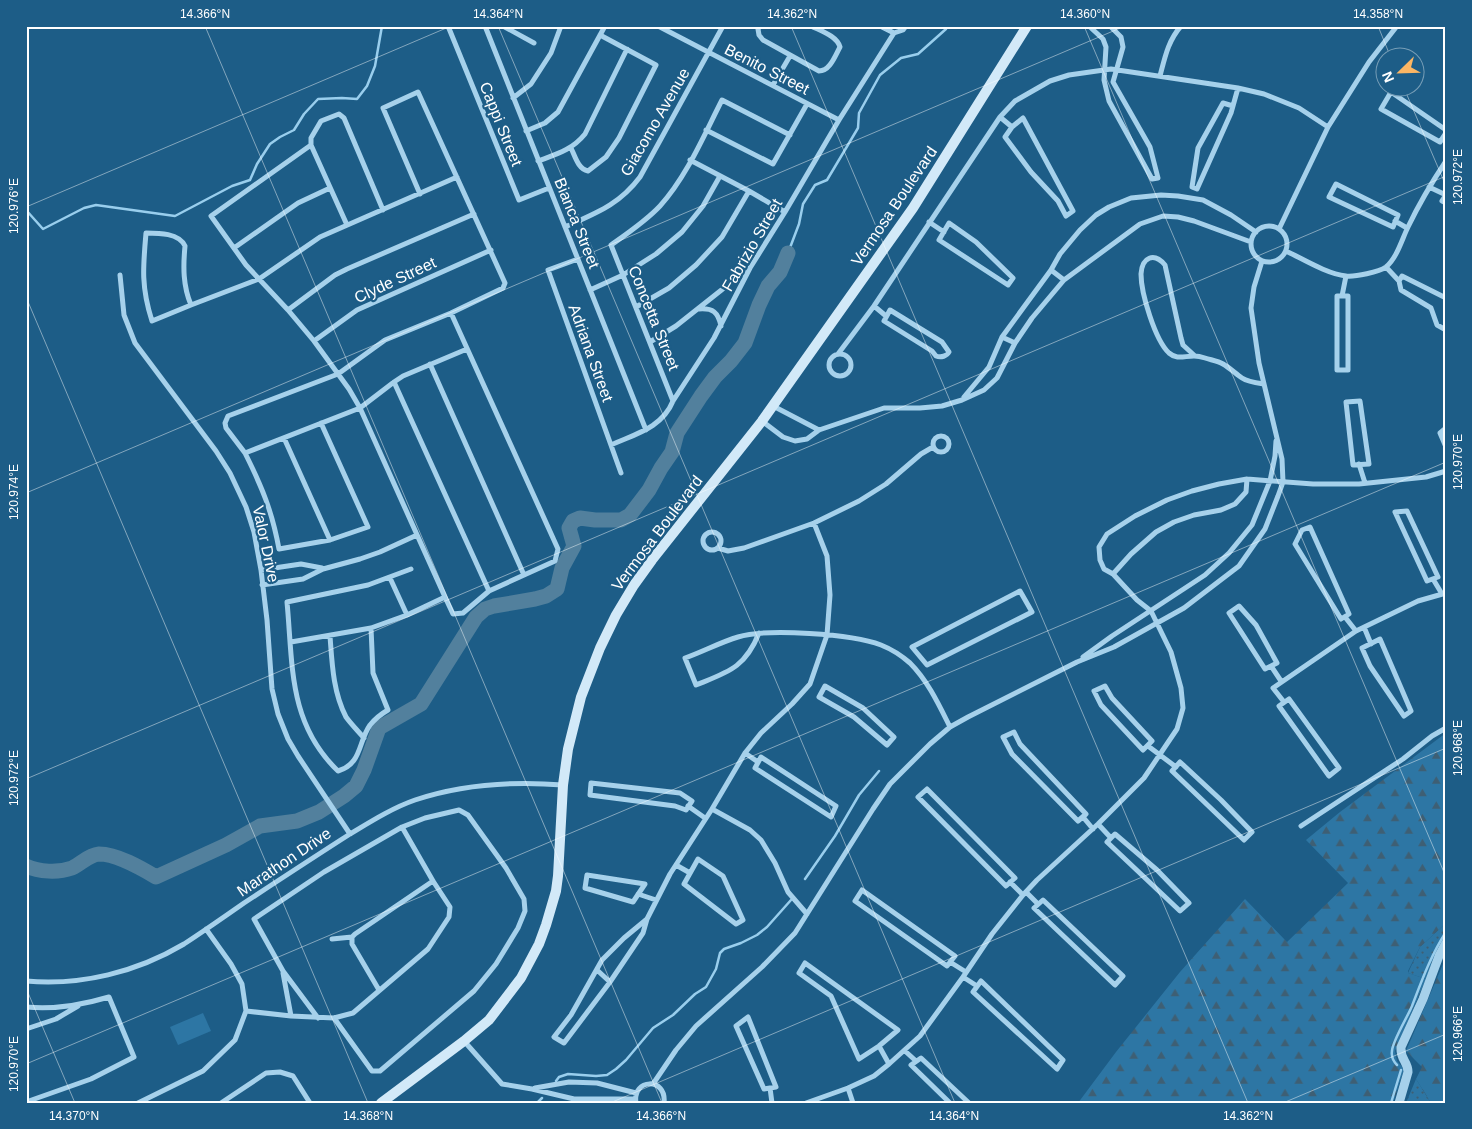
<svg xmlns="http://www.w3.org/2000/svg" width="1472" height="1129" font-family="Helvetica,sans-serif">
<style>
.grass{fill:url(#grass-dots)}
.forest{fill:url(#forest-firs)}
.garden{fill:#2d76a4}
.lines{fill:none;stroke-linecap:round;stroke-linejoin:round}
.stream{stroke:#99ceed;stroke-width:2.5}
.river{stroke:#52809d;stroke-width:15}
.minor{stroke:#a6d1eb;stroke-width:5}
.tertiary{stroke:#a6d1eb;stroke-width:9}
.secondary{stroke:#d2e9f8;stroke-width:10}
.ticks{fill:none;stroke:#fff;stroke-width:1;stroke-opacity:0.45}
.labels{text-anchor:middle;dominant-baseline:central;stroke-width:4.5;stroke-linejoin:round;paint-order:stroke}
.street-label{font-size:16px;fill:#fff;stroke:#1d5d87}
.neatline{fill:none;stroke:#fff;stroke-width:2}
.ticks-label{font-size:12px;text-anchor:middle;fill:#fff}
</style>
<defs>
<pattern id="grass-dots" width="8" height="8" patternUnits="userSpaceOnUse" patternTransform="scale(1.25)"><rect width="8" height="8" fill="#2d76a4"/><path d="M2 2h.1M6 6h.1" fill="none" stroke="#3e5f74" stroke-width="1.8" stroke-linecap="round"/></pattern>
<pattern id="forest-firs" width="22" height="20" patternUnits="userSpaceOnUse" patternTransform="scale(1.25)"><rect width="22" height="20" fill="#2d76a4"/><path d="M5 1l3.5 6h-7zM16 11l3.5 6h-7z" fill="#3e5f74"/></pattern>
</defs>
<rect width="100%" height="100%" fill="#1d5d87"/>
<path class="grass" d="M 1446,923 L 1446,935 L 1436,951 L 1426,979 L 1408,973 L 1420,947 Z
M 1416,1079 L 1431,1103 L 1406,1103 Z"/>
<path class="forest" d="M 1446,733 L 1446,923 L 1420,947 L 1408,971 L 1408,973 L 1426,979 L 1395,1051 L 1397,1061 L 1404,1069 L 1393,1103 L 1078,1103 L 1116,1052 L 1180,972 L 1245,899 L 1287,942 L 1348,883 L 1306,840 L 1340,812 Z
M 1446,957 L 1446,1103 L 1431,1103 L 1416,1079 L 1422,1067 L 1406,1051 Z"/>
<path class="garden" d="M 203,1013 L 211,1031 L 178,1045 L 170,1027 Z"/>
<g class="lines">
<path class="stream" d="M 26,210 L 43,229 L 84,208 L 96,205 L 175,216 L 232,186 L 250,180 L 257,164 L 270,144 L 280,137 L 294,130 L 304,114 L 318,99 L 342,98 L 357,99 L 367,86 L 375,66 L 382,26
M 788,253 L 799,224 L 803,204 L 815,185 L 827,180 L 858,128 L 859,113 L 880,75 L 901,58 L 918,54 L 946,29 L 946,26
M 805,879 L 835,836 L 859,795 L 879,771
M 1397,1065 C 1393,1061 1391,1057 1392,1051 C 1392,1042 1408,1016 1412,1006 C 1422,980 1431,955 1446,932
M 556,1081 L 559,1077 L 568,1074 L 596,1076 L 607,1075 L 616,1069 L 626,1060 L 653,1028 L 673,1015 L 695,994 L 706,987 L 716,969 L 720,953 L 724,949 L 741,943 L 757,935 L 767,927 L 791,900
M 537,1103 L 542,1098
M 1391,1103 L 1401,1070"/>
<path class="river" d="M 26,866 C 39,872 58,873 72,868 C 81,864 88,855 99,854 C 117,854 141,868 156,877 L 226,845 L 260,826 L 297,821 L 319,812 L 344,796 L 356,786 L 364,770 L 379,728 L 421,704 L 476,617 L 485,609 L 494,606 L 535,599 L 546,596 L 557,589 L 562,568 L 574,546 L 569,528 L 573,521 L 580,518 L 595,520 L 621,520 L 630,515 L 649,490 L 661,468 L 672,452 L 677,433 L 701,396 L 715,377 L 731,361 L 745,343 L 759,305 L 768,286 L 780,272 L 788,253"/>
<path class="minor" d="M 448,26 L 519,200 L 549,188
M 485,26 L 646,430
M 503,26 L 534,43
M 658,26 L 839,120
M 760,26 L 758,29 L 759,35 L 763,40 L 819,71 C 830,71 835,56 840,47 C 837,36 821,31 811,26
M 880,26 L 894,33 L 903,30 L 906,26
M 1089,26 L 1103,39 L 1106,47 L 1104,80 L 1109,101 L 1152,179 L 1158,178 L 1150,147 L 1113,82 L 1123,47 L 1121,37 L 1110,26
M 1445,26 L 1446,27
M 1160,76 C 1165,57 1168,41 1181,26
M 773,85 L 790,56
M 513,98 L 531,84 L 551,53 L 561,26
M 1233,106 L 1223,103 L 1198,148 L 1192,187 L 1197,189 L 1231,113 L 1238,88
M 1000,117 L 1012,127
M 1023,118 L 1073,211 L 1066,216 L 1058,201 L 1031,172 L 1005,137 L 1012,127 Z
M 706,130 L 773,164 L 807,104
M 1446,130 L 1391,92 L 1381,109 L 1440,142 L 1446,133
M 526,131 L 545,123 L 558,112 L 605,26
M 311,145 L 211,216 L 246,265 L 288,310 L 314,341 L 349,389 L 360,408 L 445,597
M 571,148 C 575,156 578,169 588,171 L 606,157 L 619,138 L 656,65 L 600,35
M 690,160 L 749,191 L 785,212
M 538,161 C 557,154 572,150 585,134 L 627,49
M 1336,184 L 1398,215 L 1393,227 L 1329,197 Z
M 1429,187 L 1446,195
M 1446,195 L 1442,201 L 1446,203
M 1395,221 L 1407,228
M 929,222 L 944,232
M 949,223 L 976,242 L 1013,278 L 1008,285 L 939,240 Z
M 347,225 L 311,145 L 311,138 L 321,121 L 339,114 L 344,118 L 383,210
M1251 244a18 18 0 1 1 36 0a18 18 0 1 1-36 0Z
M 565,227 C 596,213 619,205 640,177 L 723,26
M 1279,229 L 1328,127 L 1369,62 L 1397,26
M 234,248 L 298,203 L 330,188
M 1286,251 C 1303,259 1327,274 1346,276 C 1355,277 1379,272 1386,267 C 1397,258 1402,239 1408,227 C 1419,204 1432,182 1446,161
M 578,259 L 548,270 L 621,473
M 1386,267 L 1399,281 L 1401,290 L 1431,308 L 1437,325 L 1446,330
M 1051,270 L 1064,280
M 120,275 L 124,315 L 135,343 L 216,451 L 230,473 L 246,507 L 254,532 L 261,570 L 267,620 L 272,689 L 278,714 L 288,739 L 298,756 L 350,834
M 1399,281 L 1402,276 L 1446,298
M 590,290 L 623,275 L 656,254 L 682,232 L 703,206 L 720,176
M 1337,296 L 1348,296 L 1348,370 L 1337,370 Z
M 1342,296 L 1346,276
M 191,305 L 152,321 C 141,287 143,267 146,233 C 159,233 179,233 185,246 C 183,267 183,286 191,305 L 259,279 L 320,237 L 457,177
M 874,306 L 886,316
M 636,307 L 669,288 L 696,265 L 722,237 L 749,191
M 699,309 C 713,308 718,312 721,326
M 288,310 L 335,275 L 347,269 L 474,214
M 890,310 L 942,342 L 949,352 C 947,356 941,358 936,356 L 932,351 L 884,321 Z
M 1002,337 L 1015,343
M 314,341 L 357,310 L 491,250
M 650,342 L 676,326 L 748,269
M 838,354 L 874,306 L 1000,117 L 1015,101 L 1050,81 L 1069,75 L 1111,69 L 1238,88 L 1264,94 L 1299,108 L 1328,127
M829 365a11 11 0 1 1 22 0a11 11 0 1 1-22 0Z
M 1195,356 L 1183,345 L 1181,338 L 1165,265 C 1154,252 1142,257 1141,274 C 1141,293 1155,340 1169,353 C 1177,360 1184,356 1194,356 C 1198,356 1202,357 1205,358 C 1211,360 1218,361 1223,364 C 1230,368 1236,374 1242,378 C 1248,382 1257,383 1264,384
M 430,364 L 524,575
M 394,382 L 489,591
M 964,397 L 989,367 L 1002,337 L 1051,270 L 1060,254 L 1080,230 L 1096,215 L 1109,207 L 1131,198 L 1161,195 L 1178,196 L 1203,200 L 1231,215 L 1256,232
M 673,401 L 611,245 C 628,233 646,221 660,206 C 687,176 704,135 722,100 L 790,135
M 1360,401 L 1369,464 L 1353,465 L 1346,402 Z
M 773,406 L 819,430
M 762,421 L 783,437 L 795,441 L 807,439 L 819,430 L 884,408 L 920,408 L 942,406 L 962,400 L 984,390 L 997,378 L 1015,343 L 1032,318 L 1064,280 L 1140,224 L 1163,216 L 1178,217 L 1194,221 L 1251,242
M 321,423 L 368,527 L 330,540 L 279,549 C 272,511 262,487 245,453 L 360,408 L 394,382 L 403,376 L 467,349
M 1446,428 L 1440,433 L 1446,447
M933 444a8 8 0 1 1 16 0a8 8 0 1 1-16 0Z
M 284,438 L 330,540
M 611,445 C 635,434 662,428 673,401 L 714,338 L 750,268 L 785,212 L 839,120 L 894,33
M 245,453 L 226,428 L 225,423 L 228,416 L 338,374 L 385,340 L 451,313 L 503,288 L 505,283 L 418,92 L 383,108 L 420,194
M 1359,464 L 1365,483
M 1407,511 L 1438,577 L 1427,581 L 1395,512 Z
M 1310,527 L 1349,614 L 1341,619 L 1295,544 L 1302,530 Z
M703 541a9 9 0 1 1 18 0a9 9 0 1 1-18 0Z
M 718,548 L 728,551 L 744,548 L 814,523 L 859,501 L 886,484 L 921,454 L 933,447
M 261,570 L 301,564 L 322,568
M 1113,574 L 1131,554 L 1156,532 L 1174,522 L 1194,515 L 1221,510 L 1235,504 L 1246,492 L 1247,479
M 390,578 L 407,615
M 1433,579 L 1442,594
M 262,585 L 303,579 L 323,569 L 360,559 L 380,552 L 417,535
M 1020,591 L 1032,612 L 927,665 L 912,647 Z
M 1239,606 L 1256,625 L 1277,663 L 1265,669 L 1229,613 Z
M 1345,617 L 1356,631
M 1364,627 L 1371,644
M 371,628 L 373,673 L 388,710 C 381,714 375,719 370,725 C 358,742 362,764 338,771 C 288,723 293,665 287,602 L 368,585 L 411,569
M 759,633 C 745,668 728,672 696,685 L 685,658 C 702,652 721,642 738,637 C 767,628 852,634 881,645 C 891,649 902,656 910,663 C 928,681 939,705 950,727
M 330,636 C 332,663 333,692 346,717 C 351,724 358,731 364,738
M 1380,639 L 1411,711 L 1404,716 L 1370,666 L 1362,648 Z
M 291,642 L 371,628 L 407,615 L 445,597 L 453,614 L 463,613 L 489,591 L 555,561 L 558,549 L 451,313
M 1083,657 L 1112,636 L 1205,575 L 1229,553 L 1252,525 L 1270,481 L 1275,456 L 1276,441
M 1271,666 L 1281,681
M 825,686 L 863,708 L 894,737 L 887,745 L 854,717 L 819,697 Z
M 1105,686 L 1112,698 L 1152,741 L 1143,750 L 1101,705 L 1094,691 Z
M 1289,699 L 1339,768 L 1329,776 L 1279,706 Z
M 1284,702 L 1273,688 L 1356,631 L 1418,601 L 1446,593
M 1014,732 L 1020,744 L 1086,814 L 1078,821 L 1012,754 L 1003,737 Z
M 1148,746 L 1176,767
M 745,753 L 758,762
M 761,757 L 836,806 L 831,817 L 755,768 Z
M 1180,762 L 1221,800 L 1252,832 L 1244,840 L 1172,771 Z
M 591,783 L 680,793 L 692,801 L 686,810 L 675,806 L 590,795 Z
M 927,789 L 1015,878 L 1006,886 L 918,797 Z
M 688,806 L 705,818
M 712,809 L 750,830 L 761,840 L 775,863 L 788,892 L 807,914
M 1083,817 L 1093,829
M 1098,824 L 1111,838
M 1301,826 L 1403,759 L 1432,736 L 1446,728
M 1115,834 L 1157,870 L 1189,903 L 1180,911 L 1107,842 Z
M 698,859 L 723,876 L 743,920 L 736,924 L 684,884 Z
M 676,865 L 690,873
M 587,875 L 645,884 L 633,902 L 585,888 Z
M 1010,882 L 1023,895
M 862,890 L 955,956 L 947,966 L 855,901 Z
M 1026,892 L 1038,904
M 638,894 L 656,900
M 1043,900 L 1123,976 L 1115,985 L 1034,908 Z
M 647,919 L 624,938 L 602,960 L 571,1015 L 554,1037 L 564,1043 L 610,982 L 643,933 L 647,919 L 670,874 L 712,809 L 745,753 L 761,733 L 792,704 L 810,684 L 827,635 L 830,595 L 827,556 L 814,523
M 332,939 L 352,937
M 950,962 L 966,972
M 805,963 L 898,1030 L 879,1046 L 859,1059 L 831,996 L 799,973 Z
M 597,970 L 610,982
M 283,973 L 291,1016
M 963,977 L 977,986
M 26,981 C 81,986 137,972 184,944 C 204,931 224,917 244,903 C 279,880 314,857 350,834 C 370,822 392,808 415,800 C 463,784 512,781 563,785
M 981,981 L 1063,1060 L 1057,1069 L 973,992 Z
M 379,990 L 352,944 L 352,937 L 355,934 L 433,881
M 26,1007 C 55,1010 82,1005 109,997 L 134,1057 L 91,1079 L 26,1102
M 246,1011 L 291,1016 L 334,1018 L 353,1013 L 428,949 L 449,917 L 450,907 L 433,881 L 402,827
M 748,1017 L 776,1087 L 764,1089 L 736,1026 Z
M 318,1018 L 283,971 L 254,919 L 324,872 L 402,827 L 425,818 L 459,810 L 468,815 L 506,868 L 524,899 L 525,911 L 518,928 L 496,964 L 474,991 L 380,1071 L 372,1071 L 334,1018
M 26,1029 L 56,1019 L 78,1006
M 464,1041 L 502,1084 L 532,1089 L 574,1099 L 635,1099
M 879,1046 L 889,1064
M 905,1051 L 916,1061
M 653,1084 L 676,1050 L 696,1026 L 762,967 L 795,933 L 873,809 L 890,784 L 930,744 L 950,727 L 968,717 L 1077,662 L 1114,647 L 1184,608 L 1239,566 L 1265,529 L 1278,496 L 1283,482 L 1282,459 L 1259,363 L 1251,308 L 1254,287 L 1262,261
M 535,1088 L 569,1082 L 597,1083 L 636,1093
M 770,1088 L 772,1103
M 848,1088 L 853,1103
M 138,1103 L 203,1071 L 235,1040 L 246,1011 L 242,984 L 231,964 L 206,929
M 221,1103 L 266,1073 L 280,1072 L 293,1076 L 310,1103
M 636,1103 C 632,1078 667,1077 664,1103
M 806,1103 L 848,1088 L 874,1076 L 889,1064 L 920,1036 L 963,977 L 992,934 L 1023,895 L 1037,880 L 1098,824 L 1144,778 L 1177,729 L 1183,708 L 1181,688 L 1171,652 L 1151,611 L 1137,600 L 1113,574 L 1104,569 L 1100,560 L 1099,547 L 1107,534 L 1135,516 L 1167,500 L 1192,491 L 1219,484 L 1247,479 L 1313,484 L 1359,484 L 1426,477 L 1446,471
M 950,1103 L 911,1065 L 921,1058 L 969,1103"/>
<path class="tertiary" d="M 1399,1103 L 1408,1072 C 1408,1061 1400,1060 1401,1047 L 1423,999 L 1439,956 L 1446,943"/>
<path class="secondary" d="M 381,1103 L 464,1041 L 489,1020 L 521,978 L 539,944 L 546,925 L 556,891 L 558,876 L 563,785 L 568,749 L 581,697 L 600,648 L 616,615 L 634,585 L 652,560 L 762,421 L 913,208 L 1027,26"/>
</g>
<path class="ticks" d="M 205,26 L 662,1103M 498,26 L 955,1103M 791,26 L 1248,1103M 1084,26 L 1446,877M 1378,26 L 1391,58M 1404,88 L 1446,186M 26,207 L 451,26M 26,297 L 368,1103M 26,493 L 1125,26M 26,779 L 1446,176M 26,988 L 75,1103M 26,1064 L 1446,462M 610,1103 L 1446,748M 1283,1103 L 1446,1034"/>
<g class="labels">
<g class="street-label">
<text transform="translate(767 69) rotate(27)">Benito Street</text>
<text transform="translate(655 122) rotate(-60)">Giacomo Avenue</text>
<text transform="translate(501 124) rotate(68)">Cappi Street</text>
<text transform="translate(894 206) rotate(-56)">Vermosa Boulevard</text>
<text transform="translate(577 223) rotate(68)">Bianca Street</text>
<text transform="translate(752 245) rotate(-60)">Fabrizio Street</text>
<text transform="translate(395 280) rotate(-25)">Clyde Street</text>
<text transform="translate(654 318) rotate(68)">Concetta Street</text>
<text transform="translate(591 353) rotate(70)">Adriana Street</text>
<text transform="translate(657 533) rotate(-53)">Vermosa Boulevard</text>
<text transform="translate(266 544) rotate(78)">Valor Drive</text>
<text transform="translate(284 862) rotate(-34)">Marathon Drive</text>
</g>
</g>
<rect width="1472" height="1129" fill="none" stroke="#1d5d87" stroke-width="55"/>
<g transform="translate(1400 72) rotate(247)"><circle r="24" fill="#1d5d87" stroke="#779eb7"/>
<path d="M0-4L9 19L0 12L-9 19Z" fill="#fbb664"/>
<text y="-8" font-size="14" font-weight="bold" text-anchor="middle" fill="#ffffff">N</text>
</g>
<rect x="28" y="28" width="1416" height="1074" class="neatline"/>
<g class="ticks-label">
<text x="205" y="18">14.366°N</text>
<text x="498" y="18">14.364°N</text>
<text x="792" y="18">14.362°N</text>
<text x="1085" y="18">14.360°N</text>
<text x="1378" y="18">14.358°N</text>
<text transform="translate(1458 177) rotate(-90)" y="4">120.972°E</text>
<text transform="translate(14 206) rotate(-90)" y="4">120.976°E</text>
<text transform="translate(1458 462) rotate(-90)" y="4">120.970°E</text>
<text transform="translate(14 492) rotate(-90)" y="4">120.974°E</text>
<text transform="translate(1458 748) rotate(-90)" y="4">120.968°E</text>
<text transform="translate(14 778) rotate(-90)" y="4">120.972°E</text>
<text transform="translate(1458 1034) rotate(-90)" y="4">120.966°E</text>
<text transform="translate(14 1064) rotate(-90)" y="4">120.970°E</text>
<text x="74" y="1120">14.370°N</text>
<text x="368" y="1120">14.368°N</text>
<text x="661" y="1120">14.366°N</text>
<text x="954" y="1120">14.364°N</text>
<text x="1248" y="1120">14.362°N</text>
</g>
</svg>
